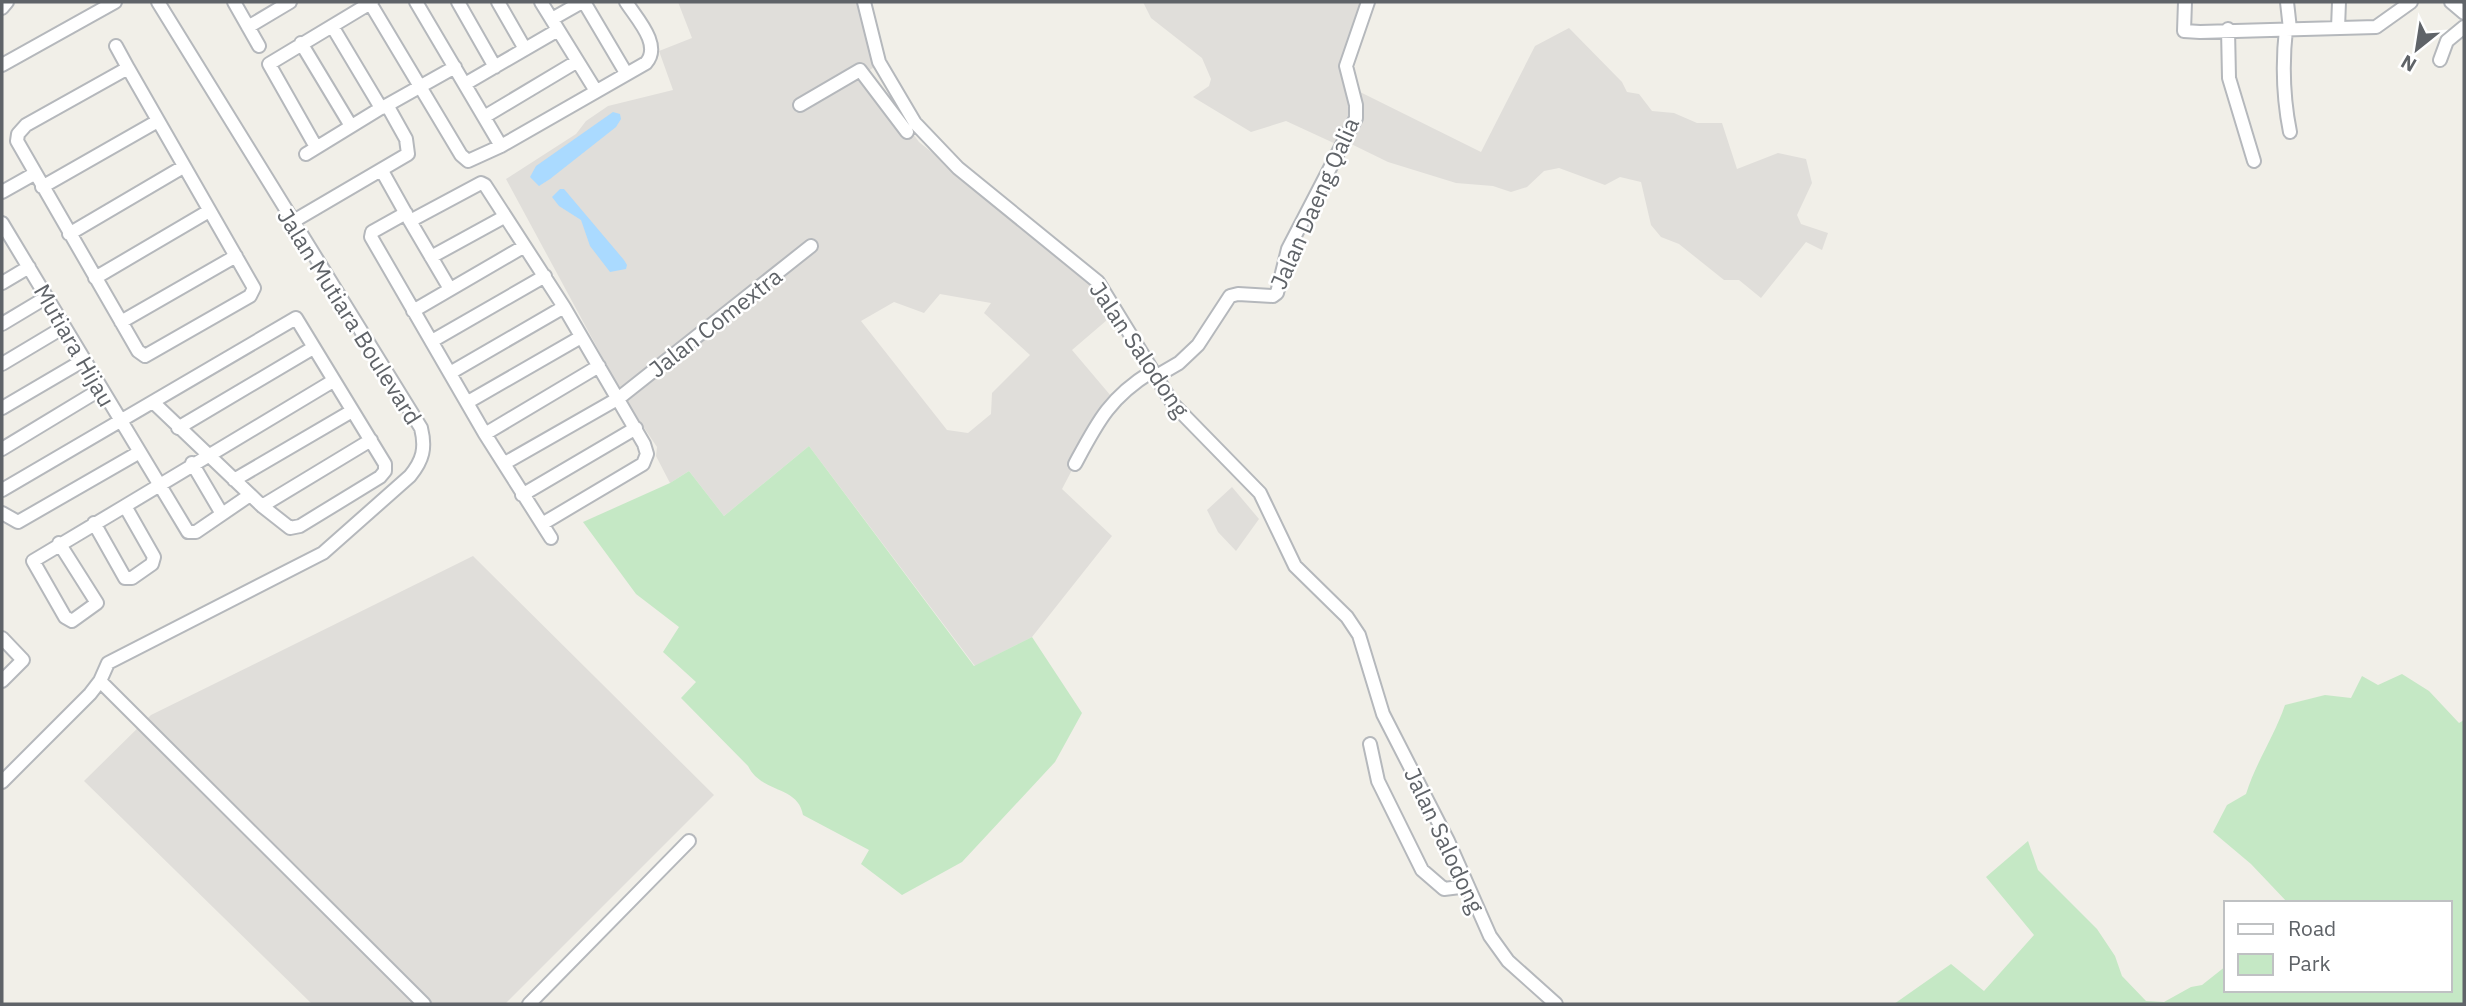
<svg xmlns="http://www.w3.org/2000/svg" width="2466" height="1006" font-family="'IBM Plex Sans',sans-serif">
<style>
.industrial{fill:#e0deda;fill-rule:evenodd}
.green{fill:#c5e8c5}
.water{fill:#aadaff}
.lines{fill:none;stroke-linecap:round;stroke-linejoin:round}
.minor-casing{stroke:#b5b8bc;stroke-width:16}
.minor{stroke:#fff;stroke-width:12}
.labels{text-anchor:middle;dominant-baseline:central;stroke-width:5;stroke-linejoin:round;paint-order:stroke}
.street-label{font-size:23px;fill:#5f6368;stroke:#fff}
</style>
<rect width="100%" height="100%" fill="#f1efe8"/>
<path class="industrial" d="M 678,2 L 859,2 L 877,65 L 867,72 L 919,142 L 1087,277 L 1114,314 L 1072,350 L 1111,396 L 1062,489 L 1112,536 L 1032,637 L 975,666 L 809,446 L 724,516 L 689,471 L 670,483 L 656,456 L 657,447 L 626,401 L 506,179 L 576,134 L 586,121 L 608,106 L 673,90 L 659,51 L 692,38 ZM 940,294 L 991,303 L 984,313 L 1030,355 L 992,393 L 991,414 L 968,433 L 947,430 L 861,321 L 894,302 L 924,313 Z
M 1143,2 L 1363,2 L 1342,60 L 1352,113 L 1338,145 L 1286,121 L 1251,132 L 1193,97 L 1209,86 L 1211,79 L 1202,58 L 1151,18 Z
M 1569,28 L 1622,82 L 1627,92 L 1639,94 L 1652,111 L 1674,113 L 1697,123 L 1722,123 L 1737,169 L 1778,153 L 1806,159 L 1812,183 L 1797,215 L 1801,224 L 1828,233 L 1822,250 L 1806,242 L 1761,298 L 1739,280 L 1724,280 L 1679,244 L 1661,237 L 1651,225 L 1641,182 L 1620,177 L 1605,185 L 1559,168 L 1544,171 L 1527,187 L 1511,192 L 1493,186 L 1456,183 L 1388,162 L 1345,141 L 1362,111 L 1358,91 L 1481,152 L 1535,46 Z
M 1232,487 L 1259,519 L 1236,551 L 1218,532 L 1207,510 Z
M 473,556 L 714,795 L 505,1004 L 312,1004 L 84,781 L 151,715 Z"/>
<path class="green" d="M 809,446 L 974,666 L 1032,637 L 1082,713 L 1055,762 L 962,862 L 902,895 L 861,864 L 869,850 L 803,815 C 798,785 762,794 748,766 L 681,698 L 696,682 L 663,652 L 679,627 L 636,594 L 583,522 L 670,483 L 689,471 L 724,516 Z
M 2402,674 L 2429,691 L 2459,723 L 2464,720 L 2464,1004 L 1894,1004 L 1951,964 L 1984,991 L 2034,935 L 1986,877 L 2028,841 L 2038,870 L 2097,929 L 2115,956 L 2122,976 L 2146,1001 L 2164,1002 L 2191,987 L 2202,985 L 2226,966 L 2226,990 L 2450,990 L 2450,903 L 2288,903 L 2251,864 L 2213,832 L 2227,805 L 2246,794 C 2256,762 2274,737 2285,705 L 2325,695 L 2351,698 L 2362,676 L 2378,685 Z"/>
<path class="water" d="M 613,112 L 620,114 L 621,119 L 616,127 L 550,179 L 539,186 L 530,177 L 536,166 Z
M 560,189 L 564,189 L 624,260 L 627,265 L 626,269 L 610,272 L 590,246 L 581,220 L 559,206 L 552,197 Z"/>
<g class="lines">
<defs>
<path id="minor" d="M 234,2 L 259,46
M 416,2 L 501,146
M 458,2 L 495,67
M 498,2 L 525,49
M 541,2 L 596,91
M 584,2 L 626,73
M 864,2 L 879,62 L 915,123 L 958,168 L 1098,282 L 1173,404 L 1260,493 L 1295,566 L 1347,617 L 1359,635 L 1383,714 L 1448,841 L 1490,936 L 1508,961 L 1556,1004
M 2185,2 L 2184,31 L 2200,32 L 2376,27 L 2411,2
M 2287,2 L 2290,29
M 2451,2 L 2464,13
M 370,3 L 461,155 L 468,161 L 501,146 L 646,63 C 662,45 637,19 626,2
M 2,8 L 7,2
M 552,19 L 582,2
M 248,27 L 290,2
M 2338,28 L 2339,2
M 2228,29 L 2229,78 L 2254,161
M 2286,29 C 2282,65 2283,97 2290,132
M 301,43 L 351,126
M 116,46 L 128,68
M 2440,60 L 2447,41 L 2464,27
M 2,65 L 115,2
M 128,68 L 254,288 L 250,296 L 145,356 L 138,351 L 17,141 L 18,134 L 26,125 Z
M 465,84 L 558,30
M 800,105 L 860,70 L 907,132
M 382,108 L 455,67
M 484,117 L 576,62
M 316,147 L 269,64 L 372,2
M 306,154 L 381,108 L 332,26
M 382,171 L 410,221 L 481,183 L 485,185 L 564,307 L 644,444 L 647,454 L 643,464 L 542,524
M 42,187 L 156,122
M 2,192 L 34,174
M 406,213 L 372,232 L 371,237 L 485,434 L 551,538
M 410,221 L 450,289
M 292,222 L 408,154 L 406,139 L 387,105
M 2,223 L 188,532 L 196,532 L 250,495
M 69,234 L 183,167
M 431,257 L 504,217
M 95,278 L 209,211
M 2,283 L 29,267
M 413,311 L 523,247
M 121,322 L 236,256
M 2,324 L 47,297
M 432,341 L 545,276
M 2,364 L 64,327
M 450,373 L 564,307
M 1155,377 L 1179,363 L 1198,345 L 1230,296 L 1238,294 L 1273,296 L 1277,293 L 1288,249 L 1356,118 L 1356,105 L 1346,66 L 1368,2
M 468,402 L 581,337
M 2,408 L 84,360
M 178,428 L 313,348
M 485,434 L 599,366
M 2,449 L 101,389
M 192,463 L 222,514
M 505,463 L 619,398 L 811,246
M 1075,464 C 1097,423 1109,398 1151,372
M 234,480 L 352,411
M 2,490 L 296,318 L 385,464 L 385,471 L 380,477 L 300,526 L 290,528 L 262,506 L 154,403
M 522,495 L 636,428
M 262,506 L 371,440
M 2,513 L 18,522 L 138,453
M 94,523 L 125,578 L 132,578 L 152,564 L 154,557 L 125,506 L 333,381
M 59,543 L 97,603 L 72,621 L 65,617 L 33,561 L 125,506
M 2,638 L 23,660 L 2,681
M 100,681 L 424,1004
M 1370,744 L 1378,781 L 1422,870 L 1444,889 L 1468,886
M 2,782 L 90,694 L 100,681 L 108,663 L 323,553 L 410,476 C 423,460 426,448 421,428 L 158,2
M 529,1004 L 689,841"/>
</defs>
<use href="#minor" class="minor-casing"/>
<use href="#minor" class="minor"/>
</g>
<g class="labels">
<g class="street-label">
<text transform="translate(1314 203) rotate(-66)">Jalan Daeng Qalia</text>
<text transform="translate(350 316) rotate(58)">Jalan Mutiara Boulevard</text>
<text transform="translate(715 322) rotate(-38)">Jalan Comextra</text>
<text transform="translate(75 345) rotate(60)">Mutiara Hijau</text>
<text transform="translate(1140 349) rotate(56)">Jalan Salodong</text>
<text transform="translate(1445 840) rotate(65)">Jalan Salodong</text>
</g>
</g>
<rect width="2466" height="1006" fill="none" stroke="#5f6368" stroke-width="7"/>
<rect x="2224" y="901" width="228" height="91" fill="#ffffff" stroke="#bfc1c3" stroke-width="2"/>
<rect x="2238" y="924" width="35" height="10" fill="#ffffff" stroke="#bfc1c3" stroke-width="2"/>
<text x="2288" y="936" font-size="21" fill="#5f6368">Road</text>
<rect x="2238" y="954" width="35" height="21" fill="#c5e8c5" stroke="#bfc1c3" stroke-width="2"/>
<text x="2288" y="971" font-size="21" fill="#5f6368">Park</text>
<g transform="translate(2417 49) rotate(210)" stroke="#ffffff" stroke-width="5" paint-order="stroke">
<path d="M0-5L12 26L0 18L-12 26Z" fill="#5f6368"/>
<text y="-10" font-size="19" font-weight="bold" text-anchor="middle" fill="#5f6368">N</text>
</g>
</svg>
